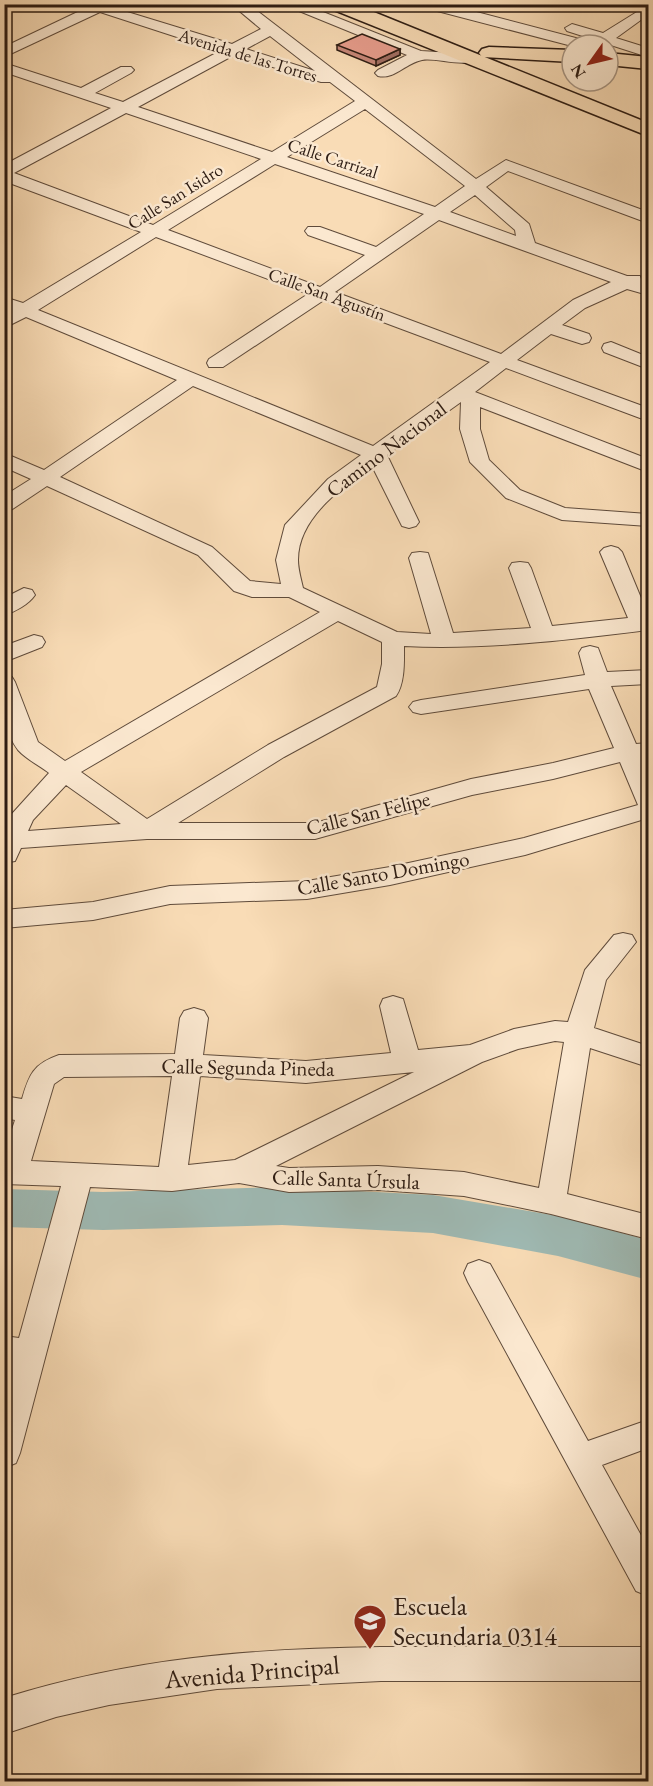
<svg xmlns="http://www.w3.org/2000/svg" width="653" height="1786" font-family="'EB Garamond',serif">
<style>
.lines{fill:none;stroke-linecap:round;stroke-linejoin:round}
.river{fill:#9fbab4;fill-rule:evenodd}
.minor-casing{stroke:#5f4b3b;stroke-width:2}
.major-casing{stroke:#2c1b12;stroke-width:3}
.highway-casing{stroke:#2c1b12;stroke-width:3}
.minor{fill:#fbe8d0;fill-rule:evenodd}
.major{fill:#f9dcb6;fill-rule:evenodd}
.highway{fill:#f9dcb6;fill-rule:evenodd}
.wall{fill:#c88779;stroke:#2c1b12;stroke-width:1.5}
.shaded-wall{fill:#a26e63;stroke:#2c1b12;stroke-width:1.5}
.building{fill:#e89d8d;stroke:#2c1b12;stroke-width:1.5}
.labels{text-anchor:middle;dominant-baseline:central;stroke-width:5;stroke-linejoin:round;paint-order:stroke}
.far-street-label{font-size:18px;fill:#2c1b12;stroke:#fbe8d0}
.street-label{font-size:21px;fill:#2c1b12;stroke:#fbe8d0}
.near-poi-label{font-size:26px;fill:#2c1b12;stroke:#fbe8d0;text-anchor:start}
.near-street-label{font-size:26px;fill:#2c1b12;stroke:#fbe8d0}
</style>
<rect width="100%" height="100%" fill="#f9dcb6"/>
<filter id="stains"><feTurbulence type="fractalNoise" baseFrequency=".00333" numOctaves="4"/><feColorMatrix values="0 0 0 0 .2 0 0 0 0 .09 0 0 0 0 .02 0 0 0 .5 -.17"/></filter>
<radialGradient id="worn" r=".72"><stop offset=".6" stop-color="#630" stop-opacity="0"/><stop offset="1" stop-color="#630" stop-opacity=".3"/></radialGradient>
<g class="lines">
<path class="river" d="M 282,1187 L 433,1195 L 558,1216 L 648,1240 L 648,1280 L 558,1256 L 433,1233 L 282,1225 L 103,1230 L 4,1227 L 4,1189 L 103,1192 Z"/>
<defs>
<path id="minor" d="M 81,4 L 113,4 L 111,7 L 232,44 L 261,29 L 231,4 L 248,4 L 476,179 L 506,160 L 648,212 L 648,223 L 508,171 L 486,187 L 529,224 L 535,243 L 627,276 L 640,276 L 642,282 L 648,284 L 648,295 L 627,289 L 585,308 L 562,325 L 589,334 L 591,338 L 589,342 L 582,344 L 551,334 L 517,360 L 648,408 L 648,421 L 506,368 L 475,392 L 648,459 L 648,472 L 480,407 L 480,429 L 489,460 L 520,490 L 565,508 L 648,514 L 648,526 L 562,520 L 506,498 L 470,462 L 460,429 L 461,402 L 387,455 L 419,522 L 416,526 L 409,528 L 402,526 L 372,466 C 341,488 298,518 298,560 C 298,569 301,579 303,588 L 397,632 L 431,634 L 409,558 L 412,553 L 420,552 L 428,553 L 453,633 L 531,628 L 509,568 L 512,563 L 520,562 L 528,563 L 531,568 L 552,626 L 628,618 L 600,552 L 604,548 L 611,546 L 618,548 L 622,552 L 648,615 L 648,630 C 568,640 485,650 404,646 C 404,662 405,683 396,696 L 284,757 L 178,823 L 315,823 L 471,779 L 553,763 L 614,748 L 589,689 L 421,714 L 413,712 L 409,707 L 413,702 L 421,700 L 585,675 L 579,653 L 582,648 L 590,646 L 598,648 L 607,672 L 648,670 L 648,684 L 611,686 L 636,744 L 648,743 L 648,759 L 642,759 L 648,774 L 648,818 L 525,855 L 390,885 L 307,899 L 170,904 L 93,920 L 4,928 L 4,910 L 93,902 L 170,886 L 307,881 L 390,867 L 524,838 L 638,805 L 620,762 L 553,779 L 472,795 L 315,839 L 147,839 L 21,848 L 15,861 L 4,863 L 4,829 L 10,816 L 49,773 C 40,766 26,759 18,750 C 2,729 4,699 4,675 L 12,677 L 15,682 L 38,742 L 65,761 L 320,612 L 289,597 L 252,597 L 234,591 L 198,555 L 47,486 L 11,510 L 4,512 L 4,496 L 31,479 L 4,467 L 4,453 L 44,470 L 177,380 L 26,317 L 4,328 L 4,315 L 11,311 L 4,309 L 4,297 L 23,303 L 141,232 L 4,181 L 4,165 L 111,108 L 4,72 L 4,63 L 81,88 L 121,67 L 131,67 L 134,70 L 131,73 L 95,93 L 123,102 L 220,51 L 100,12 L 4,57 L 4,47 L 86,8 ZM 270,36 L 315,71 L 246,49 ZM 234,55 L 321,82 L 330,82 L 355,101 L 272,152 L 138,107 ZM 365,109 L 465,186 L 435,207 L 287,157 ZM 126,113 L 261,159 L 153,225 L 14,173 ZM 275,164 L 424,214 L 376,247 L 320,227 L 308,227 L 305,231 L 308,235 L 365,255 L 320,287 L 168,230 ZM 475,195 L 515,230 L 516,236 L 450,212 ZM 439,220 L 611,282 L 573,300 L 501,354 L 335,292 ZM 156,237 L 308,294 L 209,359 L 207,363 L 209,367 L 223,367 L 324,300 L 490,362 L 373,446 L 38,310 ZM 193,386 L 361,455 L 328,479 L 285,525 L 276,560 L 281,584 L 250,581 L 212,547 L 60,477 ZM 338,621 L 382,642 L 382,664 L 377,687 L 268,745 L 147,819 L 81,772 ZM 66,785 L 121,824 L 28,831 L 33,820 Z
M 282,4 L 303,4 L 421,51 L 470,54 L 477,58 C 467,69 436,57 422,60 C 406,63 394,80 378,76 L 375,73 L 378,70 L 407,55 Z
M 420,4 L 446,4 L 591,42 L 593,45 L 572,46 L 422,7 Z
M 640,10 L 647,14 L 645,17 L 616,38 L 648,48 L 648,57 L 567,31 L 565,28 L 572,24 L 603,33 Z
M 611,342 L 648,357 L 648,369 L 604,352 L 602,348 L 604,344 Z
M 24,588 L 32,590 L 35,595 C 29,604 15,612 4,615 L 4,598 Z
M 34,635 L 42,637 L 45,642 L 42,647 L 4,662 L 4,646 Z
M 623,933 L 632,935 L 636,942 L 606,980 L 594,1028 L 648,1046 L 648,1067 L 590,1048 L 567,1194 L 648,1215 L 648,1239 L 551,1214 L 464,1196 L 378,1190 L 289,1192 L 239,1183 L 172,1191 L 90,1187 L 20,1453 L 16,1463 L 4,1468 L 4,1392 L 12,1364 L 4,1364 L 4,1336 L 19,1338 L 61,1186 L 4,1184 L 4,1154 L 15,1120 L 4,1118 L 4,1096 L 22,1099 C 29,1075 33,1064 59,1055 L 175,1054 L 180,1018 L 184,1011 L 194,1008 L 204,1011 L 208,1018 L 203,1055 L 306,1061 L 391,1053 L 380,1006 L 383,999 L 393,996 L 403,999 L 418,1050 L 470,1045 L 514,1029 L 555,1021 L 568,1022 L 585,970 L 614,935 ZM 555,1041 L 564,1042 L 539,1188 L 464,1172 L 378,1166 L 289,1168 L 276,1166 L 482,1062 L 518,1049 ZM 414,1072 L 235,1160 L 188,1165 L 200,1076 L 306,1083 ZM 172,1076 L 159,1167 L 31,1161 L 54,1084 L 64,1077 Z
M 479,1260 L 490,1264 L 588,1441 L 648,1420 L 648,1448 L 602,1465 L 648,1548 L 648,1596 L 636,1591 L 468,1282 L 464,1273 L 468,1264 Z
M 381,1647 L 648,1647 L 648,1681 L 381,1681 L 217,1689 L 109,1705 L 56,1717 L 4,1734 L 4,1698 C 133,1658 247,1649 381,1647 Z"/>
<path id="major" d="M 489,47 L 572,50 L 572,62 L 482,57 L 479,53 L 482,49 Z
M 608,53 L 648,57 L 648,69 L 608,65 Z"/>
<path id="highway" d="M 327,4 L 354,4 L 648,123 L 648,136 L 329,8 Z"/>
</defs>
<use href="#minor" class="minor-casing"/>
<use href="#major" class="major-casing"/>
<use href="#highway" class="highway-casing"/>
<use href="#minor" class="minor"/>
<use href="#major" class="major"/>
<use href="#highway" class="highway"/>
</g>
<path class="wall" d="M 337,45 L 400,49 L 400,55 L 376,66 L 337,50 Z"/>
<path class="shaded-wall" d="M 400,49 L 400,55 L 376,66 L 376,60 Z"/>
<path class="building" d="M 362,34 L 400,49 L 376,60 L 337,45 Z"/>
<defs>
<symbol id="school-pin" viewBox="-11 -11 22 30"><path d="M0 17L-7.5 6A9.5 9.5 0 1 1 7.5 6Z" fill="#8f2418" stroke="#fbe8d0"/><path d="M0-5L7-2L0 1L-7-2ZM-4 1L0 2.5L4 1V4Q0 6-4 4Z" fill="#fff"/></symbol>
</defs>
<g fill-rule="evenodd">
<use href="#school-pin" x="351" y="1602" width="38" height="52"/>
</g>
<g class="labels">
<g class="far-street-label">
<text transform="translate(248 55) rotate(17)">Avenida de las Torres</text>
<text transform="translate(333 158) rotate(18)">Calle Carrizal</text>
<text transform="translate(175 196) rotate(-32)">Calle San Isidro</text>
<text transform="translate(327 294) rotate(20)">Calle San Agustín</text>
</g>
<g class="street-label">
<text transform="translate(386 449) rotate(-37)">Camino Nacional</text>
<text transform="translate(368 813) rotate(-14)">Calle San Felipe</text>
<text transform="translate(383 873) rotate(-10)">Calle Santo Domingo</text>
<text transform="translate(248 1067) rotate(1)">Calle Segunda Pineda</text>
<text transform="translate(346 1179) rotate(2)">Calle Santa Úrsula</text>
</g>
<g class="near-poi-label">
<text x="393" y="1606">Escuela<tspan x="393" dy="30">Secundaria 0314</tspan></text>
</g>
<g class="near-street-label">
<text transform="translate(252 1672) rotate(-5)">Avenida Principal</text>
</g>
</g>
<rect width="653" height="1786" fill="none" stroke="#f9dcb6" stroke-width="24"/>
<rect x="6" y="6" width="641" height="1774" fill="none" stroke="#2c1b12" stroke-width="3"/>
<rect x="12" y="12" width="629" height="1762" fill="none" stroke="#2c1b12" stroke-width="1.5"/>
<g transform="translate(590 63) rotate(236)"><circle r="28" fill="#fbe8d0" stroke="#a89684" stroke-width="1.5"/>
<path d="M0-4.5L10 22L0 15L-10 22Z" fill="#8f2418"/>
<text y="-9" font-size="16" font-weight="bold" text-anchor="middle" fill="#2c1b12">N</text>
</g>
<rect width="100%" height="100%" filter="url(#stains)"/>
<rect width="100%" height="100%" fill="url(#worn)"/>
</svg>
